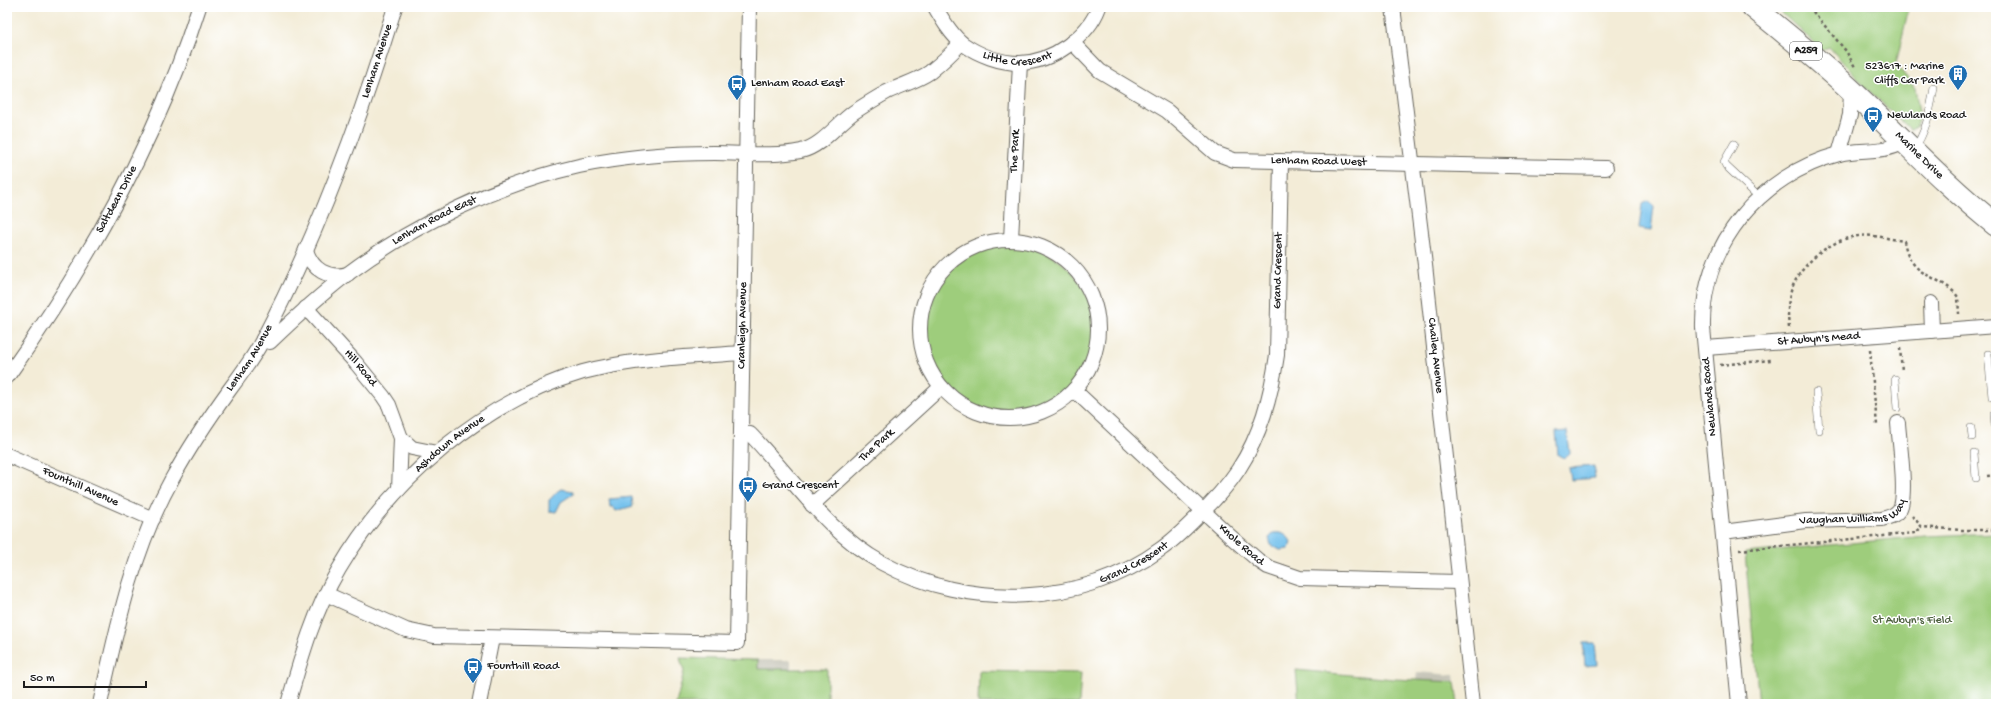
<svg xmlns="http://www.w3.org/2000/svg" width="2003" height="711" font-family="'Gochi Hand',sans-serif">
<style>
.industrial{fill:#c6c5b8}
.green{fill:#9ecd7b;stroke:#5d744c}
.water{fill:#71c0ec;stroke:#466e84}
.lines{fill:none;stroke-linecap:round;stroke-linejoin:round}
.service-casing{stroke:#67655d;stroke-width:8}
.minor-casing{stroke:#67655d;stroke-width:16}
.primary-casing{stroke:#67655d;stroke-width:24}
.path{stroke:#67655d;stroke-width:2.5;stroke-dasharray:3 3;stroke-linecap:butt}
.service{stroke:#fff;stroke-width:7}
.minor{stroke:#fff;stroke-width:14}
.primary{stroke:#fff;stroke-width:22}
.labels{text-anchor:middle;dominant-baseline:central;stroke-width:3;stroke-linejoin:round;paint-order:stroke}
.shield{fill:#fff;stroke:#606060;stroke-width:1}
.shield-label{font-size:11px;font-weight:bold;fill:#1c1c1c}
.street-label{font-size:12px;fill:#1c1c1c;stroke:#fff}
.poi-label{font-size:12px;fill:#1c1c1c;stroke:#fff;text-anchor:start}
.park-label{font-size:12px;fill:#506342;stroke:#fff}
</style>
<rect width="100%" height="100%" fill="#fff"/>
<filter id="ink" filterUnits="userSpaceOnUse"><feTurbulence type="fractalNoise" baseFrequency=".025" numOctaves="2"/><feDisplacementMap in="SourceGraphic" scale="8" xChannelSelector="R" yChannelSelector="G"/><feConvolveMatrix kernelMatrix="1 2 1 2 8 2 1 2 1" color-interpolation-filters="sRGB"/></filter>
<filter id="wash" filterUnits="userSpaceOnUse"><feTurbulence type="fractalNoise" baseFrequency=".012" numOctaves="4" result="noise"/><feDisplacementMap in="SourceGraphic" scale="16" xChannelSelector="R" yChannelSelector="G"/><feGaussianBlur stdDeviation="0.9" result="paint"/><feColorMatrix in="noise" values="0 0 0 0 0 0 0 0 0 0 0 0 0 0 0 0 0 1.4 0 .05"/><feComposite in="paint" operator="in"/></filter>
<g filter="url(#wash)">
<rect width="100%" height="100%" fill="#f3ecd7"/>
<path class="industrial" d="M 758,660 L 791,660 L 791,669 L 758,669 Z
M 1417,672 L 1454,675 L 1455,682 L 1416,680 Z"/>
<path class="green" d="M 1775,7 L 1909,7 L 1896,64 L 1915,88 L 1920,117 L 1917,126 L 1911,130 L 1866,88 L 1829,47 L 1822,50 Z
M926 329a84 84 0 1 1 168 0a84 84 0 1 1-168 0Z
M 1996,533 L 1996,704 L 1759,704 L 1745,553 L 1926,536 Z
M 680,658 L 758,660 L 758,669 L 827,669 L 827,704 L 676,704 L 684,671 Z
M 1296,670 L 1394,679 L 1455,682 L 1458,704 L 1299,704 Z
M 979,671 L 1081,673 L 1079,704 L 978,704 Z"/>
<path class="water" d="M 1648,201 L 1654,206 L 1651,231 L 1639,229 L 1642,204 Z
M 1567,431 L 1570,453 L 1564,458 L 1558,455 L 1556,432 Z
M 1594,466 L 1595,478 L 1571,480 L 1569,468 Z
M 561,489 L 573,491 L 573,494 L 561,502 L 556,512 L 549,511 L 549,500 C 554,496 555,492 561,489 Z
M 632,497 L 633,506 L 616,511 L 613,507 L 610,507 L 609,499 Z
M 1274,533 C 1282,532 1288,535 1291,542 L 1289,549 L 1280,550 L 1271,545 L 1269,538 Z
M 1583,643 L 1595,643 L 1597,665 L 1585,666 Z"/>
</g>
<g filter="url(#ink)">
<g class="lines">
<defs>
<path id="service" d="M 1734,144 L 1724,162 L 1726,166 L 1759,197
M 1914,149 C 1927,131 1930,109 1934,88
M 1988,354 L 1992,397
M 1895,379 L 1897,408
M 1816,392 L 1819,430
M 1994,414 L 1995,426
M 1971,428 L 1972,437
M 1974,453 L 1976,478"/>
<g id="minor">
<path id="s1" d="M 935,7 C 942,19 951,35 963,44 C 979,55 1000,63 1020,63 C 1052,62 1088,37 1099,7"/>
<path id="s2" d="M 1393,7 L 1425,265 L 1473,704"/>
<path id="s3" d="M 1072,42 L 1100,71 L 1167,111 L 1215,153 L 1234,160 L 1606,168"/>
<path d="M 1839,154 L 1850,115 L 1851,90"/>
<path id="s4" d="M 1011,239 L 1020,63"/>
<circle cx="1009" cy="329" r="89"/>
<path d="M 306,250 C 312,270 328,279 348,274"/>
<path d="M 1931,303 L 1932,331"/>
<path id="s5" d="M 306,308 L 356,363 L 383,396 L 389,405 L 401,438 L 399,489"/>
<path id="s6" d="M 263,339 L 270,342 C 294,319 319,296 346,275 C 414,224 496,185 579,166 C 622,157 670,153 715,153 C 743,153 773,157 801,151 C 822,146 836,125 854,112 C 865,105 876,98 887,92 C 901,85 917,81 930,72 C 941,63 952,53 961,43"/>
<path id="s7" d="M 1706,348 L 1996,326"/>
<path id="s8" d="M 7,377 C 88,263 157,141 199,7"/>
<path id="s9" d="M 1074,390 L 1231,537 L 1259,561 L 1268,567 L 1300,578 L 1458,582"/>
<path id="s10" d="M 742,433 L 750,434 C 793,478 827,533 882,563 C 968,610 1081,607 1161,549 C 1174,540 1185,529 1196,518 C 1212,503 1226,488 1238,470 C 1261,435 1271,396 1277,355 L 1281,161"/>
<path d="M 401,438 L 412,448 L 437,453"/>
<path id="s11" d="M 7,455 L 153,519"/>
<path id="s12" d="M 812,505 L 941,387"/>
<path id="s13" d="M 1723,532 L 1806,521 L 1882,519 C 1889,517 1895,516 1899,510 C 1908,498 1899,440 1898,423"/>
<path id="s14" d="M 326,594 L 406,630 L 434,636 L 737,643 L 749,7"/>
<path id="s15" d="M 100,704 C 117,627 133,549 172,479 C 189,448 209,418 230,389 C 242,373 253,358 262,341 C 318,235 360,121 395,7"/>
<path id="s16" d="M 288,704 C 301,658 314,611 339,569 C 391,480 483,401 583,372 C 636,358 688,357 742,353"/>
<path d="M 479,704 L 492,638"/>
<path d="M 1739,704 L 1703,328 C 1701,245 1760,175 1839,154 C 1861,148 1883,154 1904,142"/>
</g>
<g id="primary">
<path id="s17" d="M 1753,7 C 1786,34 1820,61 1851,90 C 1899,135 1944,184 1996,225"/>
</g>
</defs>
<use href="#service" class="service-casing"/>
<use href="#minor" class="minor-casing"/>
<use href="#primary" class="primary-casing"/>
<path class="path" d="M 1809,7 L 1846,51 L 1855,67
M 1789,328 C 1788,317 1787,306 1790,295 C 1796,267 1830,239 1858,236 C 1873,234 1889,239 1904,241 C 1911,278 1933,272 1955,293 L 1958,297 L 1959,314
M 1900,348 L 1902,371
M 1870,350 L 1877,425
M 1720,365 L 1771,360
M 1987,476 L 1996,475
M 1912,516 L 1922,527 L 1961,530 L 1996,530
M 1739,550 L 1915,533 L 1922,527"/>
<use href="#service" class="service"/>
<use href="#minor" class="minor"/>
<use href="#primary" class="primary"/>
</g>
</g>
<defs>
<symbol id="building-pin" viewBox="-11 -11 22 30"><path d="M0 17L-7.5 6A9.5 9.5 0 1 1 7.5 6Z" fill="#1f6fb2" stroke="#fff"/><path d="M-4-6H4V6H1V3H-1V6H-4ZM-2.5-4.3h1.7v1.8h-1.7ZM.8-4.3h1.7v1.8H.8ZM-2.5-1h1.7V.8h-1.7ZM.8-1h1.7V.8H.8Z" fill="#fff"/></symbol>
<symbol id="bus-pin" viewBox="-11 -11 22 30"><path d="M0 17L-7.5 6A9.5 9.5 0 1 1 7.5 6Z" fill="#1f6fb2" stroke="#fff"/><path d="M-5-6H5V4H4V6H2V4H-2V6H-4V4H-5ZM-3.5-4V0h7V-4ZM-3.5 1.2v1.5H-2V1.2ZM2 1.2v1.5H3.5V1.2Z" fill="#fff"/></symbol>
</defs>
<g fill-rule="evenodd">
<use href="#building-pin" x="1947" y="63" width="22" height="30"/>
<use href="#bus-pin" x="726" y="73" width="22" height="30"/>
<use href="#bus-pin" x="1862" y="105" width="22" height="30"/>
<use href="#bus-pin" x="737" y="475" width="22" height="30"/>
<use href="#bus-pin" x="462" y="656" width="22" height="30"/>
</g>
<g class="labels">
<rect class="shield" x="1790" y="42" width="32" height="18" rx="3"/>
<g class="shield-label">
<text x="1806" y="51">A259</text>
</g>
<g class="street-label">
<text stroke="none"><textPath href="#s1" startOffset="105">Little Crescent</textPath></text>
<text stroke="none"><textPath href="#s15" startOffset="705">Lenham Avenue</textPath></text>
<text stroke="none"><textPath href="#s4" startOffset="88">The Park</textPath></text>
<text stroke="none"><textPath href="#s17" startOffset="223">Marine Drive</textPath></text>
<text stroke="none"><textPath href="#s3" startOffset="287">Lenham Road West</textPath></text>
<text stroke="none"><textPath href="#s8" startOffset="209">Saltdean Drive</textPath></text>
<text stroke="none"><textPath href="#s6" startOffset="213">Lenham Road East</textPath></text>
<text stroke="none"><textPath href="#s10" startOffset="805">Grand Crescent</textPath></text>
<text stroke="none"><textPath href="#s14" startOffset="737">Cranleigh Avenue</textPath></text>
<text stroke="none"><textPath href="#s7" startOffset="113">St Aubyn's Mead</textPath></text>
<text stroke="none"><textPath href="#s2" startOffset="351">Chailey Avenue</textPath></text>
<text stroke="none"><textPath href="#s15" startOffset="381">Lenham Avenue</textPath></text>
<text stroke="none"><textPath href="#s5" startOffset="81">Hill Road</textPath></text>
<text transform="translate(1710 397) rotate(-95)">Newlands Road</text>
<text stroke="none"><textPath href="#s16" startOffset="313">Ashdown Avenue</textPath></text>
<text stroke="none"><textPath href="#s12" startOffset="88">The Park</textPath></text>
<text stroke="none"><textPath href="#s11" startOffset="80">Founthill Avenue</textPath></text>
<text stroke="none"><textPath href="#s13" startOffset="134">Vaughan Williams Way</textPath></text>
<text stroke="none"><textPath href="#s9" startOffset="228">Knole Road</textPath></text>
<text stroke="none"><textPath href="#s10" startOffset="457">Grand Crescent</textPath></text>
</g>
<g class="poi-label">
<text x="1944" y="67" text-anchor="end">523617 : Marine<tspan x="1944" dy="14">Cliffs Car Park</tspan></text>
<text x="751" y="84">Lenham Road East</text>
<text x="1887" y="116">Newlands Road</text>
<text x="762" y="486">Grand Crescent</text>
<text x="487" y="667">Founthill Road</text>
</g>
<g class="park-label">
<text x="1912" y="621">St Aubyn's Field</text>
</g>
</g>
<rect width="2003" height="711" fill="none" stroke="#fff" stroke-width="24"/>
<path d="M24 681v6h122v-6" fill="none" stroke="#1c1c1c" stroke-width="2"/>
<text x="30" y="681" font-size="12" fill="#1c1c1c" stroke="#ffffff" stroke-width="3" paint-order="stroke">50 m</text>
</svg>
